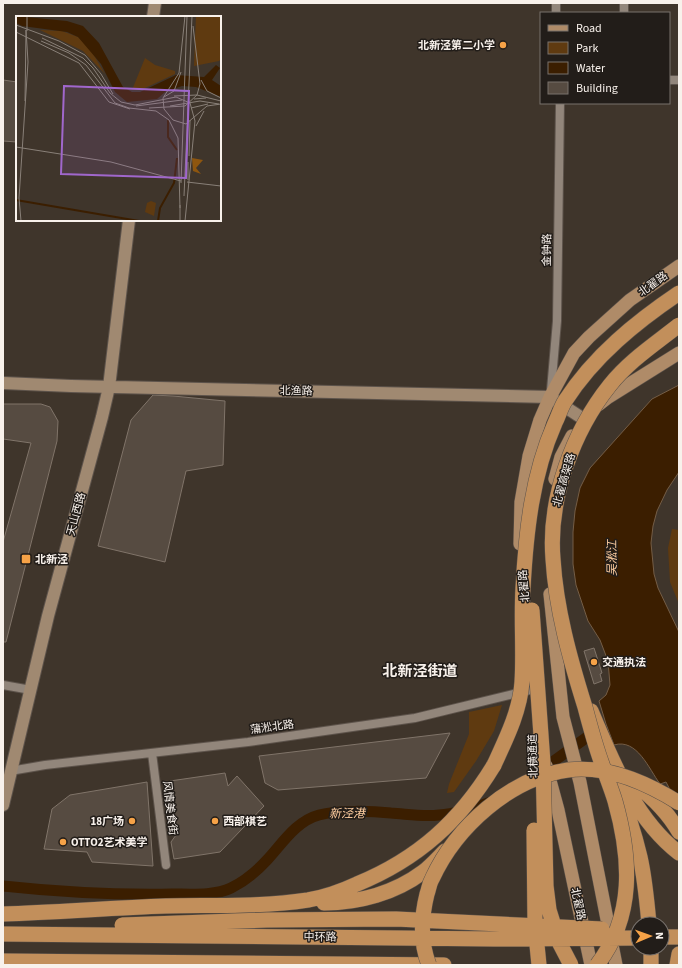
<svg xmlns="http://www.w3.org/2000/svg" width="682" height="968" font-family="'Source Sans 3','Noto Sans SC',sans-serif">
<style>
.green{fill:#5f3a10}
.water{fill:#3b1e00;stroke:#745d46}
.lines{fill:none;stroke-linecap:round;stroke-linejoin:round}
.canal{stroke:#3b1e00;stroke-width:11}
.building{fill:#564b41;stroke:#807469}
.street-casing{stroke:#5d534b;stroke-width:10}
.secondary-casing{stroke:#5d534b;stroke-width:14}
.primary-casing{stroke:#5d534b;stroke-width:14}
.highway-casing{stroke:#5d534b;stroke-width:16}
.street{stroke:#92867b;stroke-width:8}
.secondary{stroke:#a08971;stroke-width:12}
.primary{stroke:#af8b68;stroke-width:13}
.highway{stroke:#c28f5b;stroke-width:15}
.highway-bridge-casing{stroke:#5d534b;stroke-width:16;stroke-linecap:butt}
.highway-bridge{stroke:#c28f5b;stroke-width:15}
.poi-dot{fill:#f6a247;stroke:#221d19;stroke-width:1.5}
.labels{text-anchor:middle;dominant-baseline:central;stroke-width:3;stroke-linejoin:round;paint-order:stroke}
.poi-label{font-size:11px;font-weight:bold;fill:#f8f1eb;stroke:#221d19;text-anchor:start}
.street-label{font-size:11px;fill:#f8f1eb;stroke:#221d19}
.water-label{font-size:12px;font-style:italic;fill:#fdcc9e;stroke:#221d19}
.district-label{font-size:15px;font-weight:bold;fill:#f8f1eb;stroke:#221d19}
.inset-river{fill:none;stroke:#3b1e00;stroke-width:2}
.inset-road{fill:none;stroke:#898078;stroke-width:1}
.view{fill:#a067cc;fill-opacity:0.15;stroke:#a067cc;stroke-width:2}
.inset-edge{fill:none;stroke:#f8f1eb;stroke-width:2}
</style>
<rect width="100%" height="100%" fill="#3f352b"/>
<path class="green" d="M 672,529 L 679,530 L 679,604 L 670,582 L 668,548 Z
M 502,705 L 494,731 L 476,761 L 454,792 L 447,793 L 449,784 L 469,734 L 469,712 Z"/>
<path class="water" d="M 679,385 L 679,472 L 667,490 L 657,511 L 653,526 L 651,543 L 654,574 L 658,588 L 679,632 L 679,807 L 666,782 L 660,784 C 649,769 637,738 614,745 L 606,724 L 599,701 L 606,695 L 610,685 L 608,661 L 600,640 L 588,621 L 576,585 L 573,564 L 573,532 L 575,511 L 580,488 L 590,468 L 652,399 Z"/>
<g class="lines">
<path class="canal" d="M 540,771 L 597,730
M 3,886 C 59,892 115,895 172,894 C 190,894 215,896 231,888 C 245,881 257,871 267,860 C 282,844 296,821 319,815 C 338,810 371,811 391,813 C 407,814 423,817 439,815 C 457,814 475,808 491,802"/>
</g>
<path class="building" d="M 3,80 L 17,82 L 17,142 L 3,141 Z
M 153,395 L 173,396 L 225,401 L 223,465 L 186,471 L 165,562 L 98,546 L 131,420 Z
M 3,404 L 41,404 L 50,407 L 58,421 L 57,441 L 6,642 L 3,642 L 3,542 L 31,443 L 3,439 Z
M 594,648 L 602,673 L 600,674 L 602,681 L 594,684 L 584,651 Z
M 450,733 L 426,778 L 278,790 L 265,783 L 259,756 Z
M 225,773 L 228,786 L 237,776 L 264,806 L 220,852 L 174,859 L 171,842 L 176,835 L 170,781 Z
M 147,782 L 153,866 L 92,862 L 87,852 L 44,849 L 52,809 L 70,795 Z"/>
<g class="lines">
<defs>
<path id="street" d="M 556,3 L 556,13
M 624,3 L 624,13
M 669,80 L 679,80
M 551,390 L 557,321 L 560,103
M 3,685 L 31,690
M 152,753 L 166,865
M 10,771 L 45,765 L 248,742 L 415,718 L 534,689"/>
<path id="secondary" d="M 153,17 L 155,3
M 3,383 L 71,386 L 550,397 L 582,418
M 3,805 L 48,616 L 102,417 L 109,387 L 129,220"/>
<path id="primary" d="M 598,405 L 607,398 L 679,353
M 555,479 L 561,457 L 572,436
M 520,544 L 521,502 L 529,456 L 540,420 L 550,397 L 574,353 L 589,337 L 630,300 L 679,266
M 550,594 L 563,717 L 580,782 L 616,965
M 546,766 L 558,810 L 591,965"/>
<path id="highway" d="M 591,711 C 613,762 634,818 679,853
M 615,780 C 625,805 634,831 640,857 C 645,879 647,902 649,924
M 634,783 C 652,797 668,812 679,832
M 324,903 C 359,903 395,893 423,872 C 431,866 438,858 445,851
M 3,914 C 58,912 112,908 166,906 C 213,905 262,907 308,900 C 325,897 342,891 357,884 C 418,859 460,821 494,765
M 662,937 L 679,937
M 651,948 L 651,965
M 3,961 L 444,965
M 677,965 L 679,954"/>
</defs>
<use href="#street" class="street-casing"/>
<use href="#secondary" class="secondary-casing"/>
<use href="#primary" class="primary-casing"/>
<use href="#highway" class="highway-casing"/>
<use href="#street" class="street"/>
<use href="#secondary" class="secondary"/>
<use href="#primary" class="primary"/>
<use href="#highway" class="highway"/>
<defs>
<path id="highway-bridge" d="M 532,610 L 543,763 L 546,886 L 549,910 L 559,942 L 571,965
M 494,765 C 506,739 520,711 522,682 C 524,651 521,619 523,588 C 526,532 532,475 555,423 C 559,415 561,407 565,401 C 594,356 636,322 679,293
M 534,830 L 535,925 L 539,965
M 122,925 L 267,920 L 396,919 L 602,929
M 3,934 L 495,939 L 638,938
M 429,965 C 420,942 421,918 427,894 C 429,889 429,884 432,879 C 456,827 510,778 568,770 C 606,765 647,783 679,803
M 597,965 C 635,916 631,858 615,801 C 611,788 606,776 602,764 C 595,745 590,726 585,707 C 570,659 556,609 553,559 C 548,499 573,431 610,385 C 629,361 655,344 679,325"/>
</defs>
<use href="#highway-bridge" class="highway-bridge-casing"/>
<use href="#highway-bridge" class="highway-bridge"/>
</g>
<g class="poi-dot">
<circle cx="503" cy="45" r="4"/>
<rect x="21" y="554" width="10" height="10" rx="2"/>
<circle cx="594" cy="662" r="4"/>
<circle cx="132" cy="821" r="4"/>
<circle cx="215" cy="821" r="4"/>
<circle cx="63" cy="842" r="4"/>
</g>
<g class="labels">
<g class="poi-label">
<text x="495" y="45" text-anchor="end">北新泾第二小学</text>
<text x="35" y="559">北新泾</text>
<text x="602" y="662">交通执法</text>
<text x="124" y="821" text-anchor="end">18广场</text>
<text x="223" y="821">西部棋艺</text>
<text x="71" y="842">OTTO2艺术美学</text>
</g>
<g class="street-label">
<text transform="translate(547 250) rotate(-89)">金钟路</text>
<text transform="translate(653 284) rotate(-36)">北翟路</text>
<text transform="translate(296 391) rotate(1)">北渔路</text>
<text transform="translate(564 480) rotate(-74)">北翟高架路</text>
<text transform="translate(76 514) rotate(-75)">天山西路</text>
<text transform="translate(524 586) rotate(-95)">北翟路</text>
<text transform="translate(272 727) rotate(-8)">蒲淞北路</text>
<text transform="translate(533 756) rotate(-91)">北横通道</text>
<text transform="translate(170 808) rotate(83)">风情美食街</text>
<text transform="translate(578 904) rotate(78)">北翟路</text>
<text transform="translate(320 937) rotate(1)">中环路</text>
</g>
<g class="water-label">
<text transform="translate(612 558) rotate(-90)">吴淞江</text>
<text transform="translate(347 814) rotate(-1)">新泾港</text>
</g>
<g class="district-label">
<text x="420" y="671">北新泾街道</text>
</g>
</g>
<g transform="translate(16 16)">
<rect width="205" height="205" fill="#3f352b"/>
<path d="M 180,0 L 205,0 L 205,43 L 203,45 L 178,50 ZM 24,14 L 46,15 L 62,21 L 73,31 L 89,58 L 67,35 ZM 129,42 L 139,49 L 159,55 L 159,58 L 127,73 L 116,74 ZM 135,185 L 140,187 L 138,200 L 129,196 L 131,187 Z" fill="#5f3a10"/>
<path d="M 176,142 L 187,144 L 180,152 L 185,158 L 177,155 Z" fill="#8e560f"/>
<path d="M 0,0 L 51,5 L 67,10 L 83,27 L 107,71 L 116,76 L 124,76 L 160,59 L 188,61 L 200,49 L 204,52 L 196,64 L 205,70 L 205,81 L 180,71 L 166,70 L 149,76 L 141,83 L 111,86 L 99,76 L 85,48 L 62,21 L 51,16 L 6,10 L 0,7 Z" fill="#3b1e00"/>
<path class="inset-river" d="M 152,104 L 152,121 L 161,134M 0,184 L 123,205M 142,205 L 144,192 L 158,167 L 161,142"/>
<path class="inset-road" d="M 169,0 L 163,57 L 147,82 L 148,93 L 157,104 L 170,108 L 191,90 L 205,88M 0,9 L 43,25 L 69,39 L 85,58 L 97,78M 11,15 L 11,0M 0,16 L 63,47 L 93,86 L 114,93M 26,22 L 67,42 L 77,52 L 94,77 L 105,86 L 119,89 L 160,81 L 174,87 L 179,105 L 169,205M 25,25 L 53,37 L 70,49 L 99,87 L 113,92 L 140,95 L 153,104 L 162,122 L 164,192M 185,64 L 191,75 L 205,82M 157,74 L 170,75M 158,80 L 181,79 L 205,85M 148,81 L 158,75 L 165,56M 178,83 L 190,82M 120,90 L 166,84M 154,90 L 184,85 L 203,88M 133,92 L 169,90 L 181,79 L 184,68 L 177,10M 175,92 L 192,88M 180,110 L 188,95M 0,131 L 95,146 L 165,165M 173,140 L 174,104M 172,164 L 172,146M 171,166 L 205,170M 165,167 L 171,0M 168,180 L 176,0M 164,189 L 164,205M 5,205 L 3,182 L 12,46 L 10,14 L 9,85"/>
<path class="view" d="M 48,70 L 173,75 L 170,162 L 45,158 Z"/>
<rect width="205" height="205" class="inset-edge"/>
</g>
<rect width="682" height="968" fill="none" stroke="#f8f1eb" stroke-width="8"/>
<rect x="540" y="12" width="130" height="92" fill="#221d19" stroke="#78726d"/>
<rect x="548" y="25" width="20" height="6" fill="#af8b68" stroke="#78726d"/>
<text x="576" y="32" font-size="12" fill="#f8f1eb">Road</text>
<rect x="548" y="42" width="20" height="12" fill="#5f3a10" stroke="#78726d"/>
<text x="576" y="52" font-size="12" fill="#f8f1eb">Park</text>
<rect x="548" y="62" width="20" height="12" fill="#3b1e00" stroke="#78726d"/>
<text x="576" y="72" font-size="12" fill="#f8f1eb">Water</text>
<rect x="548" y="82" width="20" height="12" fill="#564b41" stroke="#78726d"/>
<text x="576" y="92" font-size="12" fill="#f8f1eb">Building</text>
<g transform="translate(650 936) rotate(88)"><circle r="19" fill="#221d19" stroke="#78726d"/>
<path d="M0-3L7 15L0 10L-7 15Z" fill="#f6a247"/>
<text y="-6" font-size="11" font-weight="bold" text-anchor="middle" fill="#f8f1eb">N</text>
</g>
</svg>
